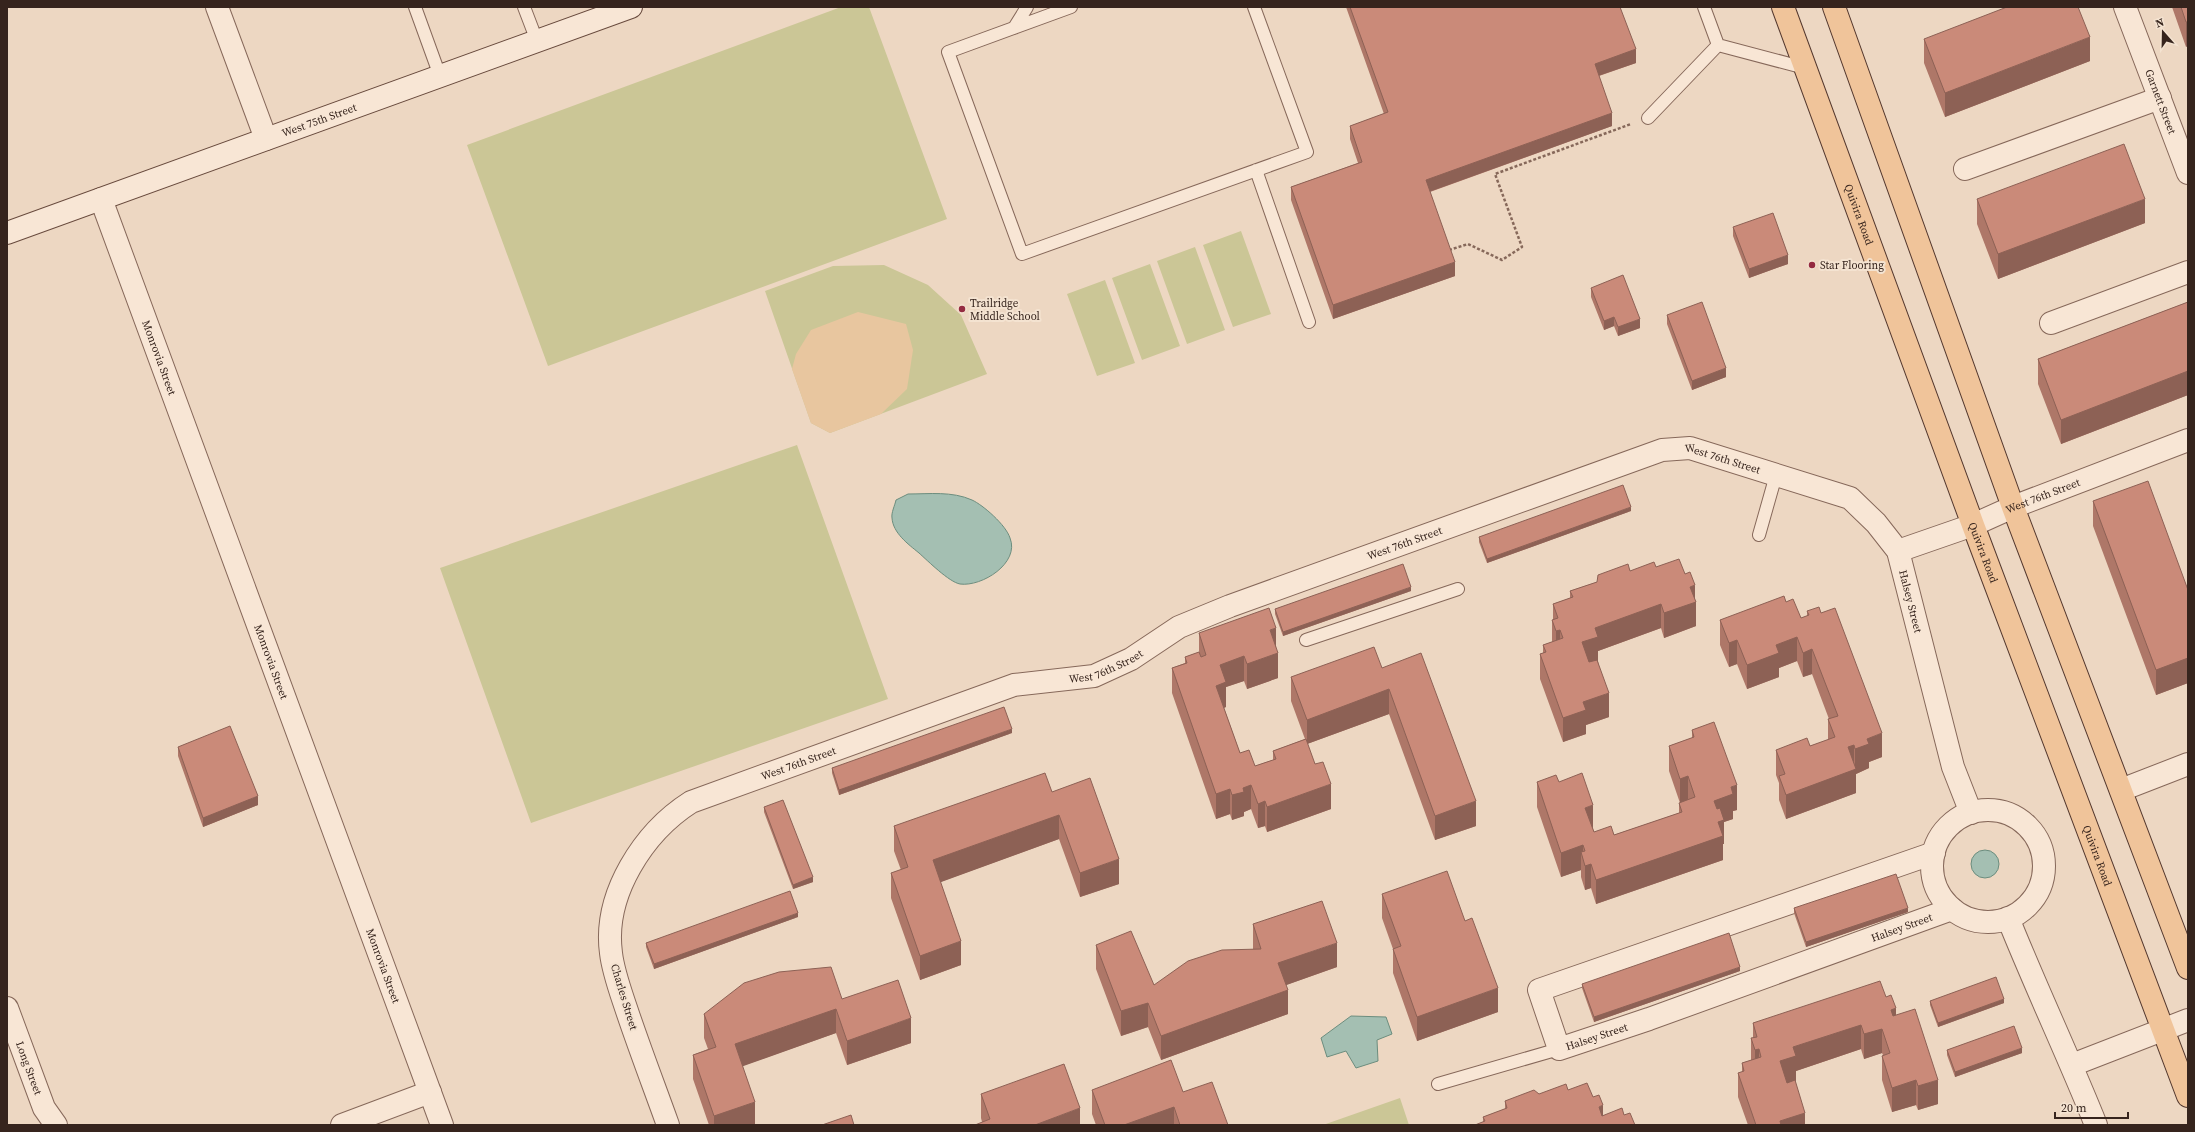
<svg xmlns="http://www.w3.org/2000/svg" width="2195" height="1132" font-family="'Source Serif 4',serif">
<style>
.green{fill:#cbc696}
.sand{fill:#e8c69f}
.water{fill:#a4bfb2;stroke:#6c8d7e}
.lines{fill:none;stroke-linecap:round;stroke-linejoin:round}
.service-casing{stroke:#86685a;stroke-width:14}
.minor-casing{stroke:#86685a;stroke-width:24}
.secondary-casing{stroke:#684a3d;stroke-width:24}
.primary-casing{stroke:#54382e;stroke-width:24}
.path{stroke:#86685a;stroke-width:2.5;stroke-dasharray:3 2;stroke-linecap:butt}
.service{stroke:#f8e6d5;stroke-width:12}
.minor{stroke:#f8e6d5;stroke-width:22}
.secondary{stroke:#f8e6d5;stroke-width:22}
.primary{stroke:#f0c49a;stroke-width:22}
.wall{fill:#ae7768}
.shaded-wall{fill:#8d6155}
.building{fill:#ca8a79;stroke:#8d6155}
.poi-dot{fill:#942b41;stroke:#f4e3d1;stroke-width:1.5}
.labels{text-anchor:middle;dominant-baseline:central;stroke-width:4;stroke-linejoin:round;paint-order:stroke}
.street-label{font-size:11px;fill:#36241d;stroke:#f4e3d1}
.poi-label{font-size:11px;fill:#36241d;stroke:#f4e3d1;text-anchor:start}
</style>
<rect width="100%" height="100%" fill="#edd7c2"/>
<path class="green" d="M 841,7 L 869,7 L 947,219 L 548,366 L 467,145 Z
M 1241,231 L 1271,314 L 1233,327 L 1203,245 Z
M 1195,247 L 1225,330 L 1187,344 L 1157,261 Z
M 1150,264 L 1180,346 L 1142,360 L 1112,278 Z
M 884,265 L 928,285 L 961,315 L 987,374 L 830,433 L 811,423 L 765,291 L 833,266 Z
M 1105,280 L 1135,363 L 1097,376 L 1067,294 Z
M 797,445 L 888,699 L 531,823 L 440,568 Z
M 1400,1098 L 1409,1125 L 1323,1125 Z"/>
<path class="sand" d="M 858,312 L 906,324 L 913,350 L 907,389 L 881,414 L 830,433 L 811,423 L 792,369 L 796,354 L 811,330 Z"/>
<path class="water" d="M 908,494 C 929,494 952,491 972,500 C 983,505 1006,525 1010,538 C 1020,563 982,587 960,584 C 949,582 928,561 919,553 C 908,544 893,533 892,518 C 891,513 895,505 896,500 Z
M1971 864a14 14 0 1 1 28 0a14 14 0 1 1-28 0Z
M 1351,1016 L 1386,1017 L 1392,1034 L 1377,1040 L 1378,1061 L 1356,1068 L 1346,1051 L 1327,1057 L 1321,1038 Z"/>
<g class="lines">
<defs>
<path id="service" d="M 415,7 L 440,76
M 524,7 L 537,41
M 1071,7 L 948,52 L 1022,254 L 1307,152 L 1254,7
M 1704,7 L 1718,45 L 1805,68
M 1014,28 L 1027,7
M 1648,118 L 1718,45
M 1256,170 L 1309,322
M 1759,535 L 1776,475
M 1306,640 L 1458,589
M 1438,1084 L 1559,1049"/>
<g id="minor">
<path d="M 217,7 L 266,139"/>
<path id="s1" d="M 2125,7 L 2188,173"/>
<path d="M 1965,169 L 2160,98"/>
<path id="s2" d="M 101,199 L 442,1125"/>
<path d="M 2051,323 L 2188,272"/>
<path id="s3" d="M 1898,551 L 1973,525 L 2013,507 L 2188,440"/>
<path d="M 2121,790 L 2188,764"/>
<circle cx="1988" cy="866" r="56"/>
<path id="s4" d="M 1934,853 L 1539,990 L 1559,1049 L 1649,1019 L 1952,909"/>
<path d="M 2008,918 C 2036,988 2068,1055 2096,1125"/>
<path id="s5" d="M 7,1008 L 44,1108 L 56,1125"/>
<path d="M 2072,1065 L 2188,1020"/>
<path d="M 342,1125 L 430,1092"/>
<path id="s6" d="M 668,1125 C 654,1086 639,1047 626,1008 C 620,990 613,971 611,953 C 603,894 644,832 691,802 L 1014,685 L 1094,676 L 1131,659 L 1179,627 L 1230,606 L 1662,450 L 1690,448 L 1850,498 L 1876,523 L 1898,551 L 1953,767 L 1971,813"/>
</g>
<g id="secondary">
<path id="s7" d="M 7,233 L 631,7"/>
</g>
<g id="primary">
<path id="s8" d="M 1783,7 L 1973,525 L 2188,1096"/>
<path d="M 1834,7 L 2013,507 L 2188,968"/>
</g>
</defs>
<use href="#service" class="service-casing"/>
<use href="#minor" class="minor-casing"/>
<use href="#secondary" class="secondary-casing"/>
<use href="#primary" class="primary-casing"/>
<path class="path" d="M 1449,250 L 1468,244 L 1502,260 L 1522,247 L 1495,174 L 1631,124"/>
<use href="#service" class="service"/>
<use href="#minor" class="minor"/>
<use href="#secondary" class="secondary"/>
<use href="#primary" class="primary"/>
</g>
<path class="wall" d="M 1346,7 L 1620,7 L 1636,63 L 1599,76 L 1612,126 L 1430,192 L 1455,276 L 1333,319 L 1291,200 L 1291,187 L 1358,163 L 1350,139 L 1350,126 L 1384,114 Z
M 2172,7 L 2188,7 L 2186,47 Z
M 1924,39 L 2090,61 L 1945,117 L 1924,63 Z
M 1977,199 L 2145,223 L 1998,279 L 1977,224 Z
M 1733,227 L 1788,264 L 1749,278 L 1733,236 Z
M 1591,288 L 1640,328 L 1618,336 L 1614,326 L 1604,330 L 1591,297 Z
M 2188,302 L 2188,395 L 2061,444 L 2038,384 L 2038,359 Z
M 1667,315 L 1726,377 L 1692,390 L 1667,324 Z
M 2093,501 L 2188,590 L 2188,683 L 2156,695 L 2093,526 Z
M 1631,511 L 1487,563 L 1479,542 L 1479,537 Z
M 1656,567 L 1685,574 L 1695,599 L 1696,626 L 1664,638 L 1661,628 L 1598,651 L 1598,661 L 1609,717 L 1586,725 L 1586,734 L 1563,742 L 1540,679 L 1540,654 L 1543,653 L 1543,645 L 1552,642 L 1552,620 L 1553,620 L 1553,604 L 1570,598 L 1570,591 L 1630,571 Z
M 1411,591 L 1283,636 L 1275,614 L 1275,609 Z
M 1786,602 L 1801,618 L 1807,616 L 1807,611 L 1821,613 L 1882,757 L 1869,762 L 1869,768 L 1856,774 L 1856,793 L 1786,819 L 1779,800 L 1779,783 L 1776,775 L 1776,750 L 1810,746 L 1828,740 L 1828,719 L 1829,719 L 1812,674 L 1803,677 L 1797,661 L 1779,668 L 1779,677 L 1747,689 L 1737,664 L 1729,667 L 1720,645 L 1720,620 Z
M 1199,633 L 1276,646 L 1278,678 L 1247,689 L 1244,681 L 1226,687 L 1226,707 L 1224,708 L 1240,753 L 1255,766 L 1273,760 L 1273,751 L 1305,739 L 1291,701 L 1291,677 L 1382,668 L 1476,826 L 1435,840 L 1389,714 L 1307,744 L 1331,809 L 1267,832 L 1265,826 L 1258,828 L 1251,809 L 1244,812 L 1244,816 L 1232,820 L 1230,814 L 1216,819 L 1172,693 L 1172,668 L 1185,663 L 1185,657 L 1199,652 Z
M 1692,730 L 1737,810 L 1733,811 L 1733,819 L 1724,822 L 1724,844 L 1723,844 L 1723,860 L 1596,904 L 1591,888 L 1585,890 L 1581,877 L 1581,870 L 1561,877 L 1537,807 L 1537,782 L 1559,782 L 1593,829 L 1594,832 L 1614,835 L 1679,813 L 1679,803 L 1680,803 L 1669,771 L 1669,746 L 1692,738 Z
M 1012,733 L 839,795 L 832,773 L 832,768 Z
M 178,747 L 258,805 L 203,827 L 178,756 Z
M 1052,792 L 1119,884 L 1080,897 L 1059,839 L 940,882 L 961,965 L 920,980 L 891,898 L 891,873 L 901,870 L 894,851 L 894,826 Z
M 764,807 L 813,882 L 793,889 L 764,812 Z
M 1382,894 L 1498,1012 L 1417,1041 L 1393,973 L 1393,949 L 1382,918 Z
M 1794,908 L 1908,912 L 1806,947 L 1794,913 Z
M 798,917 L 654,969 L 646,947 L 646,943 Z
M 1253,924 L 1337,967 L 1286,985 L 1288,1014 L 1161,1060 L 1148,1027 L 1121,1036 L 1096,969 L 1096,945 L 1154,985 L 1253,949 Z
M 1740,971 L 1594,1022 L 1582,988 L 1582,984 Z
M 1886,997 L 1896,1015 L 1938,1104 L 1918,1110 L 1916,1105 L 1892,1112 L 1882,1080 L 1882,1056 L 1883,1055 L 1882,1053 L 1864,1059 L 1861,1049 L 1796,1071 L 1796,1081 L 1795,1081 L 1805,1125 L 1748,1125 L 1738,1097 L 1738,1073 L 1742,1072 L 1742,1063 L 1751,1060 L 1751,1038 L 1753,1038 L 1753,1023 Z
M 842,999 L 911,1043 L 847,1065 L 836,1033 L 742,1066 L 755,1125 L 709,1125 L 693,1079 L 693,1055 L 708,1049 L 704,1038 L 704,1014 Z
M 1930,1001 L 2004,1003 L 1938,1027 L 1930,1005 Z
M 1947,1050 L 2022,1053 L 1955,1077 L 1947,1055 Z
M 1092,1090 L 1183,1092 L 1228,1125 L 1096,1125 L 1092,1114 Z
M 1568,1090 L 1593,1097 L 1603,1115 L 1624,1115 L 1483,1122 L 1483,1117 L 1505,1109 L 1505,1101 L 1539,1094 Z
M 981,1094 L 1080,1125 L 982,1122 L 981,1118 Z"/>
<path class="shaded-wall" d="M 2186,22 L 2188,22 L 2188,46 L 2186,47 Z
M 2090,37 L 2090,61 L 1945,117 L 1945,93 Z
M 1636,49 L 1636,63 L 1595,77 L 1595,64 Z
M 1612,113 L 1612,126 L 1426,193 L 1426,180 Z
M 2145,199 L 2145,223 L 1998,279 L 1998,254 Z
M 1788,255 L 1788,264 L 1749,278 L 1749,269 Z
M 1455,262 L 1455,276 L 1333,319 L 1333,305 Z
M 1614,317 L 1614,326 L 1604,330 L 1604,321 Z
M 1640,319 L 1640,328 L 1618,336 L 1618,327 Z
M 1726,368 L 1726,377 L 1692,390 L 1692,381 Z
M 2188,371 L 2188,395 L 2061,444 L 2061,420 Z
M 1631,507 L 1631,511 L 1487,563 L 1487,559 Z
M 1695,585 L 1695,602 L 1696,602 L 1696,626 L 1664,638 L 1664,613 L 1690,587 Z
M 1411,587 L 1411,591 L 1283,636 L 1283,632 Z
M 1661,604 L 1661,628 L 1598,651 L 1598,661 L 1582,667 L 1582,642 L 1595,628 Z
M 1276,628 L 1276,652 L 1270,630 Z
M 1560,630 L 1560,654 L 1556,656 L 1556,631 Z
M 1797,637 L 1797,661 L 1779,668 L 1779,677 L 1747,689 L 1747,665 L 1776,645 Z
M 1737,640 L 1737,664 L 1729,667 L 1729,643 Z
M 1812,649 L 1812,674 L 1803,677 L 1803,653 Z
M 1278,653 L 1278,678 L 1247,689 L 1247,664 Z
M 1244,656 L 1244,681 L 1226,687 L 1226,707 L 1216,710 L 1216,686 L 1220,665 Z
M 2188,658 L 2188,683 L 2156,695 L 2156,670 Z
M 1389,689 L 1389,714 L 1307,744 L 1307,720 Z
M 1609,693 L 1609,717 L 1586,725 L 1586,734 L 1563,742 L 1563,718 L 1583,702 Z
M 1012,729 L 1012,733 L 839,795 L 839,790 Z
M 1882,733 L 1882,757 L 1869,762 L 1869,768 L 1856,774 L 1856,793 L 1786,819 L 1786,795 L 1855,769 L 1855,749 L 1867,739 Z
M 1854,745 L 1854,769 L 1848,747 Z
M 1688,776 L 1688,800 L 1680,803 L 1680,779 Z
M 1331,784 L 1331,809 L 1267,832 L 1267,807 Z
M 1251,785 L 1251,809 L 1244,812 L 1244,816 L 1232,820 L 1232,795 L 1243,788 Z
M 1737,785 L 1737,810 L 1733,811 L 1733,819 L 1724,822 L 1724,844 L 1723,844 L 1723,860 L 1596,904 L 1596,880 L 1714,801 L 1731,787 Z
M 1230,789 L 1230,814 L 1216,819 L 1216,794 Z
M 258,796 L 258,805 L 203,827 L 203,818 Z
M 1265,801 L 1265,826 L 1258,828 L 1258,804 Z
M 1476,801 L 1476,826 L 1435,840 L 1435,816 Z
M 1593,805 L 1593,829 L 1585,832 L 1585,808 Z
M 1059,815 L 1059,839 L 933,885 L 933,860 Z
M 1583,845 L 1583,859 L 1581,852 L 1581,870 L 1561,877 L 1561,853 Z
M 1119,859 L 1119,884 L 1080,897 L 1080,873 Z
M 1591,864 L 1591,888 L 1585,890 L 1585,866 Z
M 813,877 L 813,882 L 793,889 L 793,885 Z
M 1908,908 L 1908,912 L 1806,947 L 1806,942 Z
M 798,913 L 798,917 L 654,969 L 654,964 Z
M 961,941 L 961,965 L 920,980 L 920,956 Z
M 1337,943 L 1337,967 L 1278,988 L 1278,963 Z
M 1740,967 L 1740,971 L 1594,1022 L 1594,1017 Z
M 1498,988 L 1498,1012 L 1417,1041 L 1417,1017 Z
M 1288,990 L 1288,1014 L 1161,1060 L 1161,1036 Z
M 2004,999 L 2004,1003 L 1938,1027 L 1938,1023 Z
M 1148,1003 L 1148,1027 L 1121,1036 L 1121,1011 Z
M 1896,1008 L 1896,1033 L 1891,1010 Z
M 836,1009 L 836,1033 L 735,1069 L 735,1044 Z
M 911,1018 L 911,1043 L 847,1065 L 847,1041 Z
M 1861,1025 L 1861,1049 L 1796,1071 L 1796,1081 L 1780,1086 L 1780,1061 L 1793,1047 Z
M 1882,1029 L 1882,1053 L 1864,1059 L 1864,1034 Z
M 2022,1048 L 2022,1053 L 1955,1077 L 1955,1072 Z
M 1759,1049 L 1759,1073 L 1755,1074 L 1755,1050 Z
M 1916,1080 L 1916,1105 L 1892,1112 L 1892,1088 Z
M 1938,1080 L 1938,1104 L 1918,1110 L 1918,1086 Z
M 755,1102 L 755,1125 L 714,1125 L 714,1116 Z
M 1603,1105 L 1603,1125 L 1599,1107 Z
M 1174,1107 L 1174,1125 L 1124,1125 Z
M 1080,1108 L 1080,1125 L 1035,1125 Z
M 1805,1113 L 1805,1125 L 1780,1125 L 1780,1121 Z"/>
<path class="building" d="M 1350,7 L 1620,7 L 1636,49 L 1595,64 L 1612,113 L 1426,180 L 1455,262 L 1333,305 L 1291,187 L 1362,162 L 1350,126 L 1388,112 Z
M 2007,7 L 2078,7 L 2090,37 L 1945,93 L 1924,39 Z
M 2181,7 L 2188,7 L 2188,22 L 2186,22 Z
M 2124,144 L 2145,199 L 1998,254 L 1977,199 Z
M 1773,213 L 1788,255 L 1749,269 L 1733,227 Z
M 1623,275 L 1640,319 L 1618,327 L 1614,317 L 1604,321 L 1591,288 Z
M 1702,302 L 1726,368 L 1692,381 L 1667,315 Z
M 2188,302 L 2188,371 L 2061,420 L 2038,359 Z
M 2148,481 L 2188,590 L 2188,658 L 2156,670 L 2093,501 Z
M 1623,485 L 1631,507 L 1487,559 L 1479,537 Z
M 1679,559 L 1685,574 L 1690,572 L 1695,585 L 1690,587 L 1696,602 L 1664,613 L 1661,604 L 1595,628 L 1598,637 L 1582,642 L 1589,662 L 1597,660 L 1609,693 L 1583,702 L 1586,710 L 1563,718 L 1540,654 L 1546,652 L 1543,645 L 1563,638 L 1560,630 L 1556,631 L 1552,620 L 1558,618 L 1553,604 L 1573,597 L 1570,591 L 1597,582 L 1598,575 L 1628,564 L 1630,571 L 1654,562 L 1656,567 Z
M 1403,564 L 1411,587 L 1283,632 L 1275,609 Z
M 1784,596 L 1786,602 L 1793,599 L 1801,618 L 1809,615 L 1807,611 L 1819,607 L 1821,613 L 1835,608 L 1882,733 L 1867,739 L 1869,744 L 1855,749 L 1854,745 L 1848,747 L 1856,769 L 1786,795 L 1779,776 L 1785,774 L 1776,750 L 1807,738 L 1810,746 L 1835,737 L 1828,719 L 1838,716 L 1812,649 L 1803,653 L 1797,637 L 1776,645 L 1779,653 L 1747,665 L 1737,640 L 1729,643 L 1720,620 Z
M 1269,608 L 1276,628 L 1270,630 L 1278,653 L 1247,664 L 1244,656 L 1220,665 L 1226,682 L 1216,686 L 1240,753 L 1249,750 L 1255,766 L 1276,759 L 1273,751 L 1306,739 L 1315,764 L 1323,762 L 1331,784 L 1267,807 L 1265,801 L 1258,804 L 1251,785 L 1243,788 L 1244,792 L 1232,795 L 1230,789 L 1216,794 L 1172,668 L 1187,663 L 1185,657 L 1199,652 L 1201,657 L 1206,655 L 1199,633 Z
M 1374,647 L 1382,668 L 1421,653 L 1476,801 L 1435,816 L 1389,689 L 1307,720 L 1291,677 Z
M 1004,707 L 1012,729 L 839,790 L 832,768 Z
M 1714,722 L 1737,785 L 1731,787 L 1733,794 L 1714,801 L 1717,809 L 1720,808 L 1724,820 L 1718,822 L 1723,836 L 1596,880 L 1591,864 L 1585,866 L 1581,852 L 1585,851 L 1583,845 L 1561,853 L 1537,782 L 1556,775 L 1559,782 L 1582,773 L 1593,805 L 1585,808 L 1594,832 L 1611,826 L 1614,835 L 1682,812 L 1679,803 L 1695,797 L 1688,776 L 1680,779 L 1669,746 L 1694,737 L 1692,730 Z
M 230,726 L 258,796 L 203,818 L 178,747 Z
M 1045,773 L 1052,792 L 1090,778 L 1119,859 L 1080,873 L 1059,815 L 933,860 L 961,941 L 920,956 L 891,873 L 908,867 L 894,826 Z
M 783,800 L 813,877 L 793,885 L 764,807 Z
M 1447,871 L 1465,921 L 1472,918 L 1498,988 L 1417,1017 L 1393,949 L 1401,946 L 1382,894 Z
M 1896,874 L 1908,908 L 1806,942 L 1794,908 Z
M 790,891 L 798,913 L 654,964 L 646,943 Z
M 1322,901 L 1337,943 L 1278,963 L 1288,990 L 1161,1036 L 1148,1003 L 1121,1011 L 1096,945 L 1131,931 L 1154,985 L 1188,961 L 1222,950 L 1261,949 L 1253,924 Z
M 1729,933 L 1740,967 L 1594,1017 L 1582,984 Z
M 831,967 L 842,999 L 898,980 L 911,1018 L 847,1041 L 836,1009 L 735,1044 L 755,1102 L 714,1116 L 693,1055 L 716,1047 L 704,1014 L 744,983 L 779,972 Z
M 1996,977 L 2004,999 L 1938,1023 L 1930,1001 Z
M 1880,981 L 1886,997 L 1891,995 L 1896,1008 L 1891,1010 L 1893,1016 L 1915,1009 L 1938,1080 L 1918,1086 L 1916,1080 L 1892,1088 L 1882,1056 L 1890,1053 L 1882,1029 L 1864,1034 L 1861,1025 L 1793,1047 L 1796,1056 L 1780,1061 L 1787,1083 L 1795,1080 L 1805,1113 L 1780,1121 L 1781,1125 L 1756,1125 L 1738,1073 L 1744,1071 L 1742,1063 L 1761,1057 L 1759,1049 L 1755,1050 L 1751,1038 L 1757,1037 L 1753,1023 Z
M 2014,1026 L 2022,1048 L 1955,1072 L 1947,1050 Z
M 1171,1060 L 1183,1092 L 1212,1082 L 1228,1125 L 1180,1125 L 1174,1107 L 1124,1125 L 1105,1125 L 1092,1090 Z
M 1064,1064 L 1080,1108 L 1035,1125 L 975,1125 L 990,1119 L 981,1094 Z
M 1587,1083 L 1593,1097 L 1599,1095 L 1603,1105 L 1599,1107 L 1602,1116 L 1622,1108 L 1624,1115 L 1630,1113 L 1635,1125 L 1475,1125 L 1485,1121 L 1483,1117 L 1507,1108 L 1505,1101 L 1534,1090 L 1539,1094 L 1566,1084 L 1568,1090 Z
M 851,1115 L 854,1125 L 822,1125 Z"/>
<g class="poi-dot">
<circle cx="1812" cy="265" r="4"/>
<circle cx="962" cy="309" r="4"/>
</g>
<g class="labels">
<g class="street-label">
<text stroke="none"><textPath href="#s1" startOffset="101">Garnett Street</textPath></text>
<text stroke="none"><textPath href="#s7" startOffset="332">West 75th Street</textPath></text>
<text stroke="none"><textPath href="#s8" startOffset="221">Quivira Road</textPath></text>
<text stroke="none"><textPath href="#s2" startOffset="169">Monrovia Street</textPath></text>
<text stroke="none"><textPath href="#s6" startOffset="1460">West 76th Street</textPath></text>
<text stroke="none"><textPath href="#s3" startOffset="155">West 76th Street</textPath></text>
<text stroke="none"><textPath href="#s6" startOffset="1124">West 76th Street</textPath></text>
<text stroke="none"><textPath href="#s8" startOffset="581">Quivira Road</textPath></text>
<text stroke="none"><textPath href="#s6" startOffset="1717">Halsey Street</textPath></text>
<text stroke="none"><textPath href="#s2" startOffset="493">Monrovia Street</textPath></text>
<text stroke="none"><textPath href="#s6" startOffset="799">West 76th Street</textPath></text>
<text stroke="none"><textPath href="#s6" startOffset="475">West 76th Street</textPath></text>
<text stroke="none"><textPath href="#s8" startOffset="905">Quivira Road</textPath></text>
<text stroke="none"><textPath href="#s4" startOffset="844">Halsey Street</textPath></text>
<text stroke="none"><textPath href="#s2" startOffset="817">Monrovia Street</textPath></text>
<text transform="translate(624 997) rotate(73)">Charles Street</text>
<text stroke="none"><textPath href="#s4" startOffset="520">Halsey Street</textPath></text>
<text stroke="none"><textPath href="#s5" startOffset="64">Long Street</textPath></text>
</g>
<g class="poi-label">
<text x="1820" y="265">Star Flooring</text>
<text x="970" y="303">Trailridge<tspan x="970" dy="13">Middle School</tspan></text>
</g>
</g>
<rect width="2195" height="1132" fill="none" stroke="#36241d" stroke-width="16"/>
<g transform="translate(2163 32) rotate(340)" stroke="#f4e3d1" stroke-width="3" paint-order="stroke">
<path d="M0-3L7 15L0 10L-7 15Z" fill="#36241d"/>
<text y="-6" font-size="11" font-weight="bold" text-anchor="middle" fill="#36241d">N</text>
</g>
<path d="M2055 1112v6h73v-6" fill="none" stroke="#36241d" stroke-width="2"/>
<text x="2061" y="1112" font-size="12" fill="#36241d" stroke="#f4e3d1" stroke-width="3" paint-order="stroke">20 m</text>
</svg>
